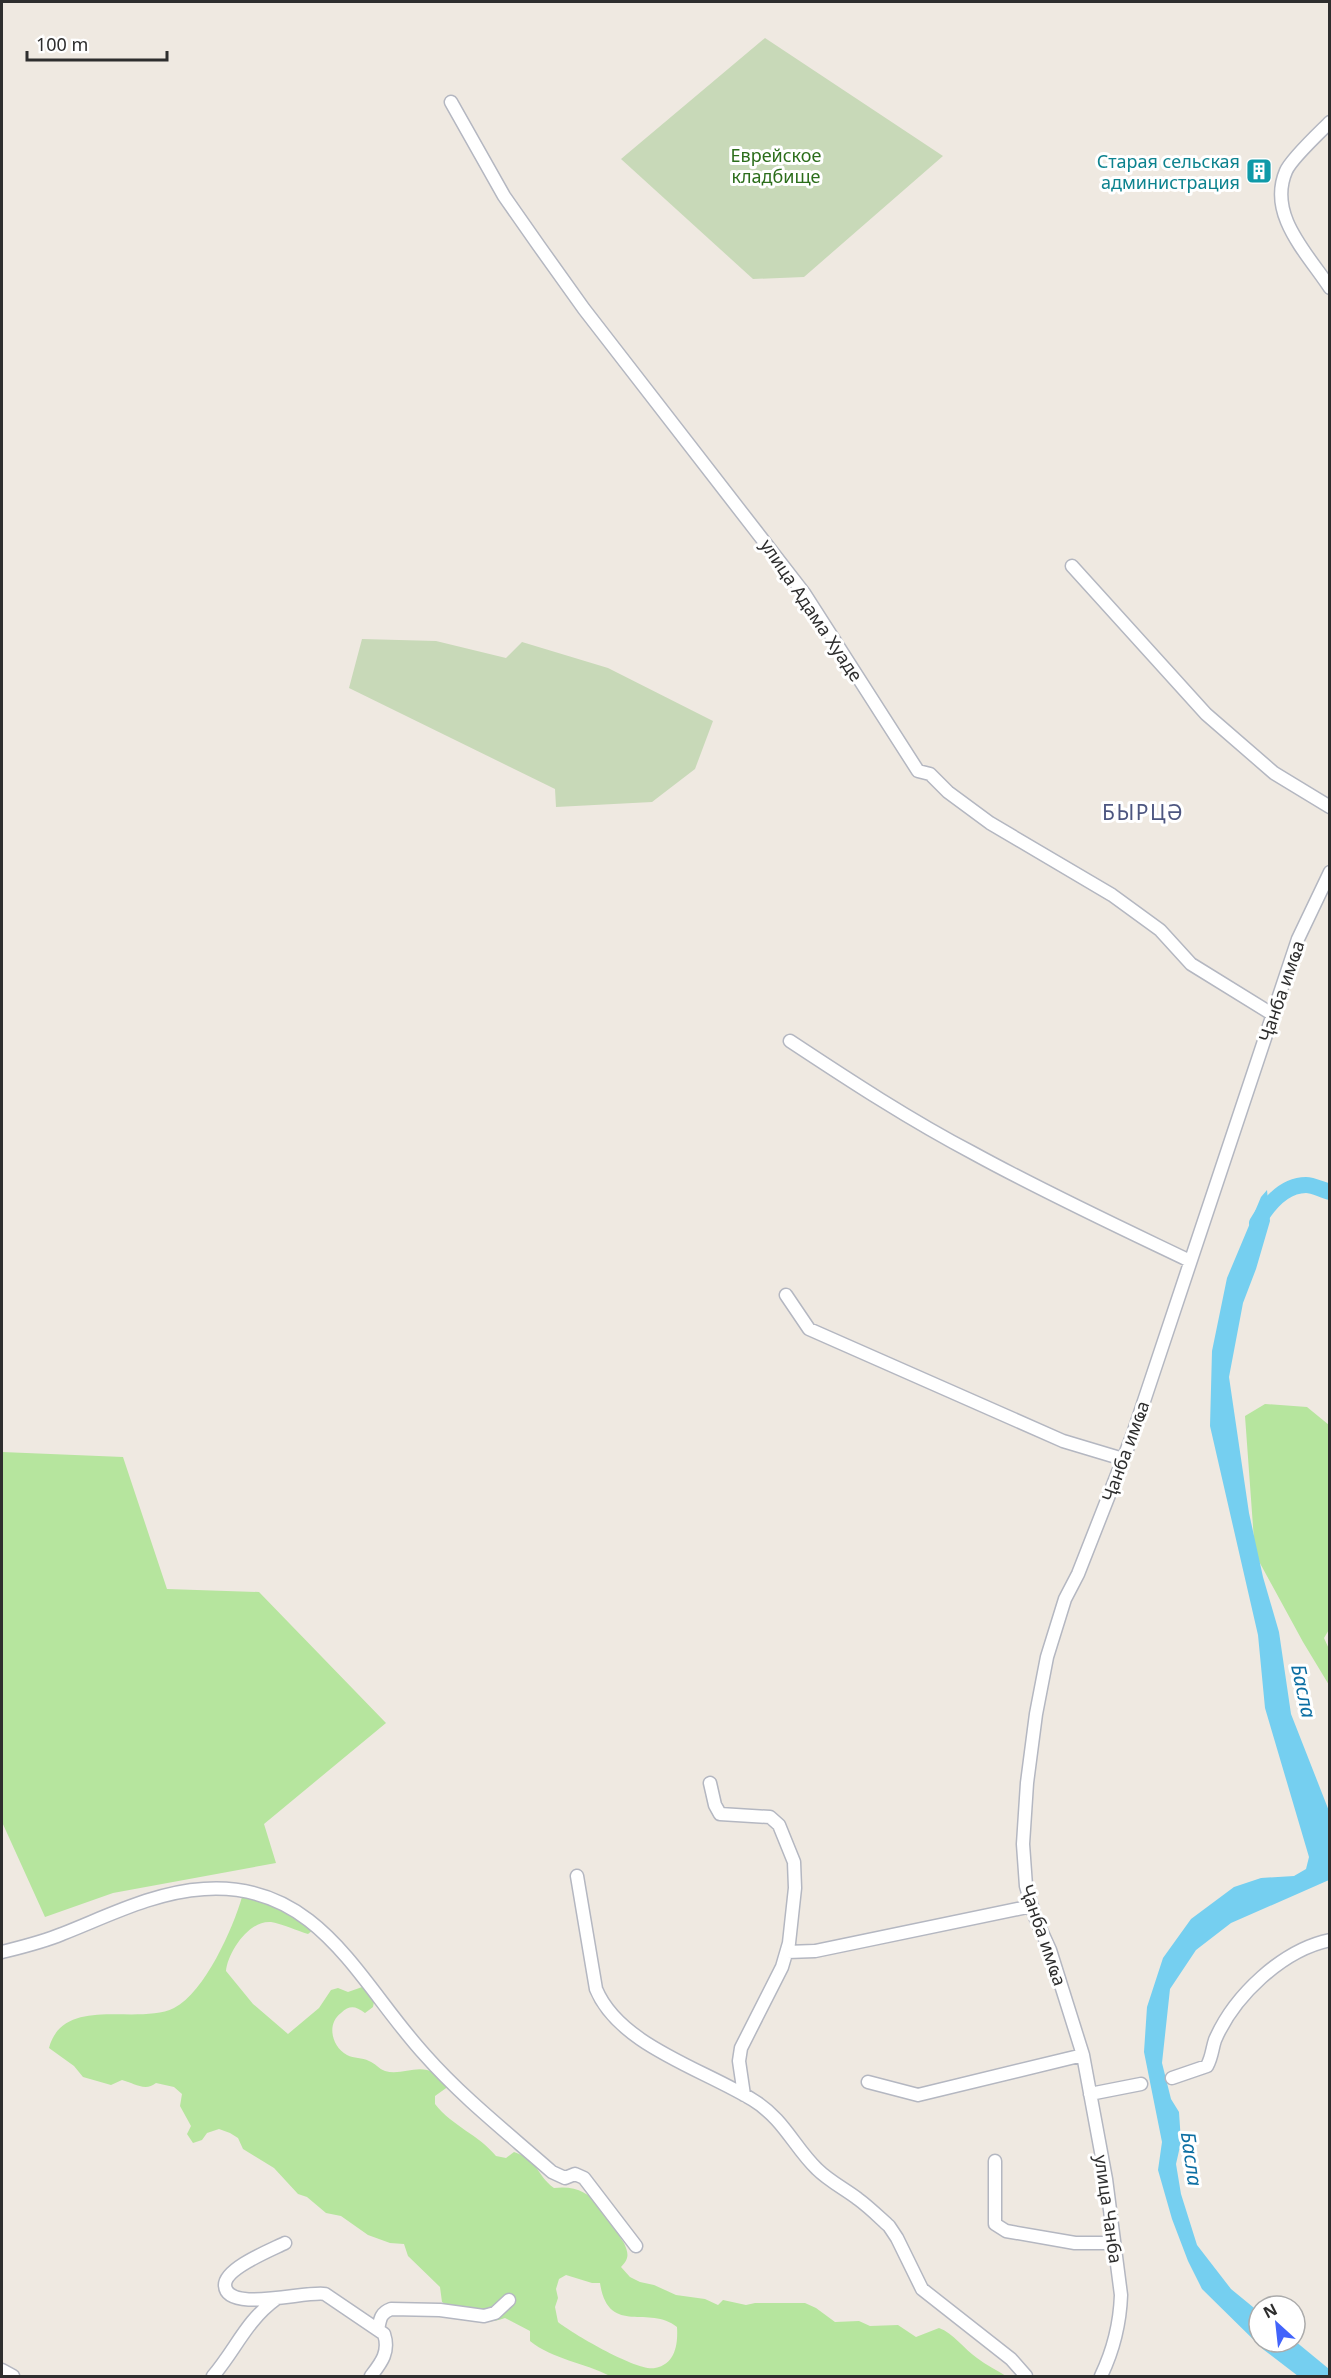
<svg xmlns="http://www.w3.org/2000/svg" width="1331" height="2378" font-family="'Noto Sans',sans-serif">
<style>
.green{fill:#b6e59e;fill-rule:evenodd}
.cemetery{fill:#c8d9b8}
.water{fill:#75cff0}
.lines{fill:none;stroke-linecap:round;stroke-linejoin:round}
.river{stroke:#75cff0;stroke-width:16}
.minor-casing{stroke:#b4b7c1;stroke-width:15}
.minor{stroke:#fff;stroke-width:12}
.labels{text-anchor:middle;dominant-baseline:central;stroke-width:6;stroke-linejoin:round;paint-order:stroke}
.park-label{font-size:18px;fill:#2c6e1b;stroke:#fff}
.culture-label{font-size:18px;fill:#0d838f;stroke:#fff;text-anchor:end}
.street-label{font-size:18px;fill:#2e2e2e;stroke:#fff}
.water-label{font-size:20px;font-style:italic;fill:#0d6fa3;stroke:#fff}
.quarter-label{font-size:21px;letter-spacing:1.5px;fill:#4d5680;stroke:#fff}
</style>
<rect width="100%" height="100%" fill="#efe9e1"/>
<path class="green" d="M 1265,1404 L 1307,1407 L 1329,1425 L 1330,1628 L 1324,1638 L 1329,1649 L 1329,1685 L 1303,1642 L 1255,1554 L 1245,1416 Z
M 2,1452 L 123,1457 L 167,1589 L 259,1592 L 386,1723 L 264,1824 L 276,1863 L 113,1893 L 45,1917 L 2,1822 Z
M 242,1897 L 269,1899 L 313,1930 L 308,1934 C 298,1931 280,1923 271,1922 C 249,1920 228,1952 226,1971 L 253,2004 L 288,2034 L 319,2008 L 331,1990 L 338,1988 L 348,1992 L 365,1986 L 375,1997 L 373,2007 L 365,2013 C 355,2006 350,2005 341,2013 C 326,2024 332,2047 347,2055 C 354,2059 362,2057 369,2061 C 375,2063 379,2069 385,2071 C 399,2075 413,2067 427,2070 C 436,2072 443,2080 449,2086 L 435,2096 L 435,2104 C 452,2126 479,2135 496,2156 L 506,2158 L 514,2152 C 540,2161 535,2174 554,2188 C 594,2183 605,2214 624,2243 C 629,2254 629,2259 621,2267 L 630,2277 L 640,2282 L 654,2285 L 676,2295 L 705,2299 L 718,2305 L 723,2300 L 746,2305 L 755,2303 L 805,2303 L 816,2308 L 835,2322 L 859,2321 L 870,2326 L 898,2325 L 916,2337 L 939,2328 C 953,2333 964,2349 977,2358 C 986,2365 997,2370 1006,2376 L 610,2376 C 585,2363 552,2359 530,2341 L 530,2331 L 505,2318 C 476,2328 467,2316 442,2302 L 440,2287 L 408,2256 L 404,2244 L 390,2243 L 368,2235 L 341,2216 L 326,2213 L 307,2197 L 298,2194 L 274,2168 L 243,2149 L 238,2138 L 230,2133 L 219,2129 L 207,2133 L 202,2140 L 193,2143 L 187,2134 L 191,2126 L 180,2106 L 182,2094 L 174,2087 L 156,2083 C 145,2092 134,2083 122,2080 L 111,2085 L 83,2077 L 74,2066 L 49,2048 C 63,1994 138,2026 174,2008 C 205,1992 233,1928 242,1897 ZM 566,2275 L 592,2283 L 600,2283 C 608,2337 649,2304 677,2327 C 678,2343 676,2364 655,2368 C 638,2372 573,2334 558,2322 L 555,2307 L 558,2298 L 556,2289 L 559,2279 Z"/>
<path class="cemetery" d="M 765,38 L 943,156 L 804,277 L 753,279 L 621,159 Z
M 362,639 L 436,641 L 506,658 L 522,642 L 608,668 L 713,721 L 695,769 L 652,802 L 556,807 L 555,789 L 349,688 Z"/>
<path class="water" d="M 1267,1190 L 1270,1221 L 1256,1269 L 1243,1303 L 1229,1377 L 1249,1513 L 1263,1577 L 1279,1632 L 1291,1714 L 1329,1811 L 1329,1880 L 1231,1923 L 1196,1950 L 1170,1989 L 1162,2063 L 1171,2099 L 1179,2112 L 1181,2142 L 1176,2164 L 1181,2194 L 1197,2245 L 1231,2289 L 1259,2312 L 1259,2342 L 1295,2341 L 1329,2369 L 1329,2376 L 1298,2376 L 1264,2350 L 1202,2289 L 1188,2261 L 1172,2219 L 1158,2170 L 1162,2142 L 1144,2052 L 1147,2007 L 1163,1958 L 1191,1919 L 1234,1887 L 1261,1878 L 1294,1876 L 1306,1869 L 1309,1857 L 1265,1708 L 1258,1635 L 1210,1426 L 1212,1351 L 1227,1278 L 1261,1197 Z"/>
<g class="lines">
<path class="river" d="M 1257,1223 C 1267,1206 1284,1185 1306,1185 C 1313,1185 1322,1190 1330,1192"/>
<defs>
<path id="minor" d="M 451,102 L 504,196 L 539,246 L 584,309 L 804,593 L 918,771 L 930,774 L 948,792 L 990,823 L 1112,895 L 1160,930 L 1191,964 L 1272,1014
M 1330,122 C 1319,133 1291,159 1286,171 C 1267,215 1308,254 1330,288
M 1072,566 L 1206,714 L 1274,773 L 1330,807
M 790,1041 C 849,1080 910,1120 973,1153 C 1044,1192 1117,1226 1190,1261
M 786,1295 L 809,1329 L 1063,1441 L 1123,1459
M 710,1783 L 715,1805 L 720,1814 L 770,1817 L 779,1825 L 794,1862 L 795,1888 L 789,1943 L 782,1967 L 741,2048 L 739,2061 L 744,2095
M 577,1876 L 596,1989 C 619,2045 703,2069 753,2100 C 784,2119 794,2147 817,2169 C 829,2181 845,2189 858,2199 C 869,2207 879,2217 889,2226 L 897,2238 L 922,2289 L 1011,2359 L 1026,2376
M 2,1952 C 22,1947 43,1942 62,1934 C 108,1916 154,1892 204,1889 C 319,1881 359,1983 425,2055 C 463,2098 509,2134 552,2172 L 565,2178 L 575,2174 L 584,2178 L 636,2246
M 787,1952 L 815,1951 L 1032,1906
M 1172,2078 L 1207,2066 C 1212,2057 1212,2049 1215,2040 C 1234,1996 1282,1950 1330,1940
M 868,2082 L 918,2095 L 1083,2055
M 1090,2094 L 1141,2084
M 995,2161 L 995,2224 L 1006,2231 L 1075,2243 L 1114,2243
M 285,2243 C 271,2250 225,2268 225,2285 C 226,2314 308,2290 325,2294 L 384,2334 C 390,2352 381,2363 371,2376
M 378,2330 C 380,2320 380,2313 391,2309 L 440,2310 L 484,2316 L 495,2313 L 509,2300
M 2,2370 L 13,2376
M 213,2376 C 236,2349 246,2321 276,2299
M 1101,2376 C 1113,2351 1120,2323 1121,2295 L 1106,2179 L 1083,2055 L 1050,1950 L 1035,1917 L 1026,1886 L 1023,1844 L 1027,1783 L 1036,1714 L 1047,1657 L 1065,1599 L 1078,1574 L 1133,1434 L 1298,939 L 1330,872"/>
</defs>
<use href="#minor" class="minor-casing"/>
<use href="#minor" class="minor"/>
</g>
<defs>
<symbol id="building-square" viewBox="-11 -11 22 22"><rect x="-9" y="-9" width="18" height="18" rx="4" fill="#0f9aa8" stroke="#fff"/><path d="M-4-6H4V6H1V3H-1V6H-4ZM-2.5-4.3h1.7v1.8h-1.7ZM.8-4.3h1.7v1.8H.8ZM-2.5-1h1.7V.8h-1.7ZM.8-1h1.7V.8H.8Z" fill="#fff"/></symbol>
</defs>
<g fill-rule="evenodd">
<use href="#building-square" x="1244" y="156" width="30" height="30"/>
</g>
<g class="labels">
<g class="park-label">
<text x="776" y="155">Еврейское<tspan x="776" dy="21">кладбище</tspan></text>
</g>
<g class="culture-label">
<text x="1240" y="161">Старая сельская<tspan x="1240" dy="21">администрация</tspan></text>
</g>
<g class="street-label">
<text transform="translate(812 610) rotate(56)">улица Адама Хуаде</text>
<text transform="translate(1281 991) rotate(-71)">Ҷанба имҩа</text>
<text transform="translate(1125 1451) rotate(-70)">Ҷанба имҩа</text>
<text transform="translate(1044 1935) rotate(71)">Ҷанба имҩа</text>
<text transform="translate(1109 2209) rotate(82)">улица Чанба</text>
</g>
<g class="water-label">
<text transform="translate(1304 1691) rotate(78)">Басла</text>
<text transform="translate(1192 2159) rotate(82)">Басла</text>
</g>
<g class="quarter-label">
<text x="1143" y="812">БЫРЦӘ</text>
</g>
</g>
<rect width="1331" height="2378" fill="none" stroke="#2e2e2e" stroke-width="6"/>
<g transform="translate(1277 2324) rotate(333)"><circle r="28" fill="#ffffff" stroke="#ababab" stroke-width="1.5"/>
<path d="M0-4.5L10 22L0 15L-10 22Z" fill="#4264fb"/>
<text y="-9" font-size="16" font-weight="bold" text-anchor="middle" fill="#2e2e2e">N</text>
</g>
<path d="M27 51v9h140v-9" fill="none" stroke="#2e2e2e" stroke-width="3"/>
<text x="36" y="51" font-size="18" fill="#2e2e2e" stroke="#ffffff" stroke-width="4.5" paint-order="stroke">100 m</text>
</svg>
